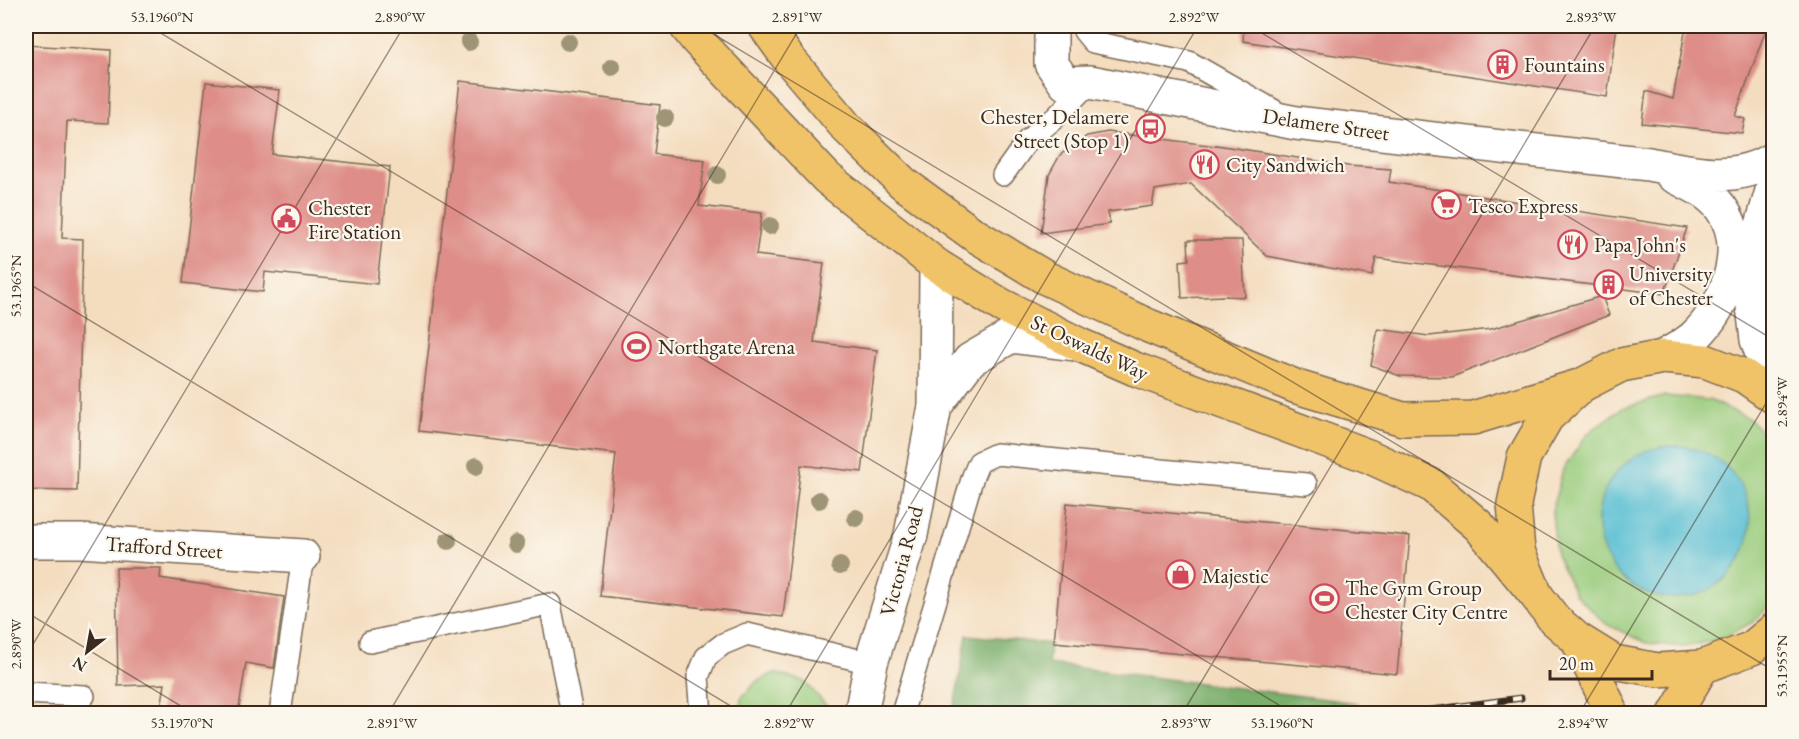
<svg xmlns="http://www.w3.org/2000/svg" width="1799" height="739" font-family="'EB Garamond',serif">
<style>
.green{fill:#98cb7c;stroke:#6a7a4d;stroke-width:1.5}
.forest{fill:#7aaf6c;stroke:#5a6c45;stroke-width:1.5}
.water{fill:#55bdd3;stroke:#487478;stroke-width:1.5}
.building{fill:#de8d88}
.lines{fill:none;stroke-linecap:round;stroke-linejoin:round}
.service-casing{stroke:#7c6956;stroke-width:24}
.minor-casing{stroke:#7c6956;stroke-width:36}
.tertiary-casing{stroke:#7c6956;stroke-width:36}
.trunk-casing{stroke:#7c6956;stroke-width:36}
.service{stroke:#fff;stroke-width:21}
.minor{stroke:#fff;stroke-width:33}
.tertiary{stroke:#fff;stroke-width:33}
.trunk{stroke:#f1c369;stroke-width:33}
.rail-casing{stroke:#3b2a1e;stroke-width:7}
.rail{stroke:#fbf7ec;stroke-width:4.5;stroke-dasharray:14;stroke-linecap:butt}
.tree{fill:#9e9576}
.ticks{fill:none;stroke:#3b2a1e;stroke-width:1.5;stroke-opacity:0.45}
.labels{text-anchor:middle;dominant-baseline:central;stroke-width:4.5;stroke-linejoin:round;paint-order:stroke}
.poi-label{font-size:21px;fill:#3b2a1e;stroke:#fbf7ec;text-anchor:start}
.street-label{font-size:21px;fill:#3b2a1e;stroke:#fbf7ec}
.neatline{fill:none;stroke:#3b2a1e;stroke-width:2}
.ticks-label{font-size:15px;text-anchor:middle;fill:#3b2a1e}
</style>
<rect width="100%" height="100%" fill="#fbf7ec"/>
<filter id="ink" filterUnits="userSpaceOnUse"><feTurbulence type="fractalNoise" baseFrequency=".0167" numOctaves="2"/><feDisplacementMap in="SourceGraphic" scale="12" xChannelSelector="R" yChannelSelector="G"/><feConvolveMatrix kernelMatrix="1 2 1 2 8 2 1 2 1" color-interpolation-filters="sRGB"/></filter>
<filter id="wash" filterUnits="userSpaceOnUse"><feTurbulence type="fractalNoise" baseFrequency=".008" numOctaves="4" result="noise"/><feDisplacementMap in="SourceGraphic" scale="24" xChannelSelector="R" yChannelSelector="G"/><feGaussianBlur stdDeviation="1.35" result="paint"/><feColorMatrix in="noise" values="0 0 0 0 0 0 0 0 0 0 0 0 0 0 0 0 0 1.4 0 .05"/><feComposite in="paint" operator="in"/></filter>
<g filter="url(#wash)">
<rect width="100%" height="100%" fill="#f4ddbf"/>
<path class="green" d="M 1665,396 L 1709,400 L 1748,418 L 1773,442 L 1773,601 L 1755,621 L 1721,639 L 1684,647 L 1646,643 L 1606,624 L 1575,594 L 1556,554 L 1552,511 L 1563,469 L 1588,433 L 1623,408 Z
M 774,673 L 804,681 L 826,705 L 826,713 L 741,713 L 741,698 L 756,682 Z"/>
<path class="forest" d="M 967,635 L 1050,644 L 1048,664 L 1358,703 L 1263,714 L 953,713 Z"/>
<path class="water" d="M1598 522a76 76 0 1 1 152 0a76 76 0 1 1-152 0Z"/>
<g id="blocks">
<path class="building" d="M 1244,26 L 1617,26 L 1607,97 L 1243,41 Z
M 1686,26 L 1767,26 L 1735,116 L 1745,119 L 1742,133 L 1642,123 L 1646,91 L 1673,99 Z
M 26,45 L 111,50 L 108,123 L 67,121 L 62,238 L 83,239 L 77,491 L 26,490 Z
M 460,81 L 660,105 L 654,154 L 705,160 L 699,206 L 762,213 L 756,255 L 824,263 L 814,342 L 877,350 L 862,472 L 801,465 L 783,617 L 600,596 L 616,454 L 419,431 Z
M 206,82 L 280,90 L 272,154 L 390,167 L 377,284 L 265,272 L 263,292 L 183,283 Z
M 1108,132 L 1216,146 L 1216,145 L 1348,166 L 1391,169 L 1389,182 L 1687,228 L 1664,294 L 1376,258 L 1372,276 L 1267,256 L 1191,184 L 1155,190 L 1152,206 L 1108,212 L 1110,224 L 1041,233 L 1049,175 L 1060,155 L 1087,136 Z
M 1188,240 L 1242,240 L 1245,297 L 1223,296 L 1182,298 L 1180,261 L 1189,260 Z
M 1602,296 L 1609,315 L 1452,377 L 1400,376 L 1371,365 L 1378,329 L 1429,336 L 1491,329 Z
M 1067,503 L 1410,536 L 1397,674 L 1054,642 Z
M 116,568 L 161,568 L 160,578 L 284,597 L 274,668 L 246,663 L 238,714 L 160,714 L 165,684 L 118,686 Z"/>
</g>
</g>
<g filter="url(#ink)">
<use href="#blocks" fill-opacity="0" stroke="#7c6956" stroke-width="1.5"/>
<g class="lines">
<defs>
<path id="service" d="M 1084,26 L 1084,31 L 1093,42 L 1189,62 L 1275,111
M 1003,175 L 1028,140 L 1055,118 L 1090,82
M 370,642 L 550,604 L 572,714
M 26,693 L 84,696
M 280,714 L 303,556
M 701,714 L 698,677 L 706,657 L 723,644 L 747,634 L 871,663
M 902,714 L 973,476 L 979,462 L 996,454 L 1306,484"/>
<path id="minor" d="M 26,541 L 80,541 L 303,556"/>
<path id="tertiary" d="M 1051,26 L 1051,63 L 1065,83 L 1090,82 L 1296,123 L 1649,164 C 1691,172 1735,184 1774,158
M 1774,184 L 1758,239 L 1753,306 L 1757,340 L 1774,387
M 1663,357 C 1673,351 1685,345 1694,337 C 1726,307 1750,247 1721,208 C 1709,192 1690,184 1672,175
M 935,406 L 970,360 L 1011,336 L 1075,344
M 861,714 L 871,663 L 911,535 L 935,406 L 936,265"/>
<path id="trunk" d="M 686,26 L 697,40 L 827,178 L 936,265 L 1001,305 L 1080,345 L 1135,369 L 1368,456 L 1431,485 L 1479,526 L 1536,595
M 765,26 L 788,58 L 847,128 L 903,183 L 973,234 L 1046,278 L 1149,326 L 1297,387 L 1403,419 L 1473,418 L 1582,385
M 1774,397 L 1744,376 L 1705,361 L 1663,357 L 1621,365 L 1582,385 L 1547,417 L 1524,457 L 1514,504 L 1518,551 L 1536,595 L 1554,619 L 1577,639 L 1614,662 L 1658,670 L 1702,667 L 1752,648 L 1774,630
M 1577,639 L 1609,706 L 1609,714
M 1675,714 L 1702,667"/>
</defs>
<use href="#service" class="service-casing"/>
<use href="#minor" class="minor-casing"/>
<use href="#tertiary" class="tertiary-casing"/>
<use href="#trunk" class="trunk-casing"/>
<use href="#service" class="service"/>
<use href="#minor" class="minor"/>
<use href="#tertiary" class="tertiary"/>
<use href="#trunk" class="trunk"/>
<defs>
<path id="rail" d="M 1401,714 L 1521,698"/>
</defs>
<use href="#rail" class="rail-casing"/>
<use href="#rail" class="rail"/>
</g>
<g class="tree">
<circle cx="469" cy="42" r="9"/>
<circle cx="568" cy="42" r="9"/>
<circle cx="612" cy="67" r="9"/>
<circle cx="665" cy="118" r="9"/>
<circle cx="717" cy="175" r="9"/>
<circle cx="770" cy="226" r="9"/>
<circle cx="476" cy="466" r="9"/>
<circle cx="819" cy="500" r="9"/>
<circle cx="856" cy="518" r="9"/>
<circle cx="448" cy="541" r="9"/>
<circle cx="516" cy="544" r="9"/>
<circle cx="840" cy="566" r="9"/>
</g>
</g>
<path class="ticks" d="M 149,26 L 1294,714M 700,26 L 1774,671M 1250,26 L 1774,340M 26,282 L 744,714M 26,612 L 194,714M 26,656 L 404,26M 388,714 L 801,26M 785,714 L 1198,26M 1182,714 L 1595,26M 1579,714 L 1774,390"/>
<defs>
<symbol id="building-ring" viewBox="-11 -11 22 22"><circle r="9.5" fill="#fbf7ec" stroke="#d1495b" stroke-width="1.5"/><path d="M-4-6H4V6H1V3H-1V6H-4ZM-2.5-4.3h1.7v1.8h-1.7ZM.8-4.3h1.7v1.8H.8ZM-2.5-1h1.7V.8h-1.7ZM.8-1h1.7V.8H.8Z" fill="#d1495b"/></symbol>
<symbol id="bus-ring" viewBox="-11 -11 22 22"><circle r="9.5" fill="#fbf7ec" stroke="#d1495b" stroke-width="1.5"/><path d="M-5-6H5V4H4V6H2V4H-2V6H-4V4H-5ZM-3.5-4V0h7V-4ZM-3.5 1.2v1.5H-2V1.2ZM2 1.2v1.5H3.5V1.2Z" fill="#d1495b"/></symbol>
<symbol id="restaurant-ring" viewBox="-11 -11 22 22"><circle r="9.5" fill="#fbf7ec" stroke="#d1495b" stroke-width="1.5"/><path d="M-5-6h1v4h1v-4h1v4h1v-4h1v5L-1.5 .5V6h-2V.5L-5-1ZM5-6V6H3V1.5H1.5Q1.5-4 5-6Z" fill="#d1495b"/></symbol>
<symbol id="supermarket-ring" viewBox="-11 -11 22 22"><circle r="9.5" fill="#fbf7ec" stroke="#d1495b" stroke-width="1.5"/><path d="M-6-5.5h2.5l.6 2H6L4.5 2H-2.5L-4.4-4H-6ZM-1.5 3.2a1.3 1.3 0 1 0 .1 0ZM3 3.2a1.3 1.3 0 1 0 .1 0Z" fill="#d1495b"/></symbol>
<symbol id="civic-ring" viewBox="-11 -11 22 22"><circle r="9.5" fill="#fbf7ec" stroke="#d1495b" stroke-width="1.5"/><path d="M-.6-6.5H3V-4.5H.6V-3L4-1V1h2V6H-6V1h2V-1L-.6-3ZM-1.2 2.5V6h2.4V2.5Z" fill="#d1495b"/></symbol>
<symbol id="stadium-ring" viewBox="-11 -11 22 22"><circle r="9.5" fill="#fbf7ec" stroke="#d1495b" stroke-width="1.5"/><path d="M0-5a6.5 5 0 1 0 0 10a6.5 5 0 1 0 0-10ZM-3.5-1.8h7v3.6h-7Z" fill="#d1495b"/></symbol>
<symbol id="shop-ring" viewBox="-11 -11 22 22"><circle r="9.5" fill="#fbf7ec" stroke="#d1495b" stroke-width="1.5"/><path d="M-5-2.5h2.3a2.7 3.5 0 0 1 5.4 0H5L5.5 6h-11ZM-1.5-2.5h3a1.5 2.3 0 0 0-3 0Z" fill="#d1495b"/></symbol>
</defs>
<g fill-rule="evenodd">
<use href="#building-ring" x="1486" y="48" width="33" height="33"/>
<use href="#bus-ring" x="1134" y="112" width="33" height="33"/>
<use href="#restaurant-ring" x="1188" y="148" width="33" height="33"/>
<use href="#supermarket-ring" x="1430" y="188" width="33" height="33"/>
<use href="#civic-ring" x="270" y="202" width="33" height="33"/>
<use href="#restaurant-ring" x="1556" y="228" width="33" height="33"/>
<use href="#building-ring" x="1592" y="268" width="33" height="33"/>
<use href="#stadium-ring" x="620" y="330" width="33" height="33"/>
<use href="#shop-ring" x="1164" y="558" width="33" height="33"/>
<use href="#stadium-ring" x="1308" y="582" width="33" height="33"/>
</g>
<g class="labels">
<g class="poi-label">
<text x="1524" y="64">Fountains</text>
<text x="1129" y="116" text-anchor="end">Chester, Delamere<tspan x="1129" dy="24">Street (Stop 1)</tspan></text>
<text x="1226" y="164">City Sandwich</text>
<text x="1468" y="205">Tesco Express</text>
<text x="308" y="207">Chester<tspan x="308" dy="24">Fire Station</tspan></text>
<text x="1594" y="244">Papa John's</text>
<text x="1629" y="273">University<tspan x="1629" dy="24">of Chester</tspan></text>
<text x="658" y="346">Northgate Arena</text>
<text x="1202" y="575">Majestic</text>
<text x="1345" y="587">The Gym Group<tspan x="1345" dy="24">Chester City Centre</tspan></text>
</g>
<g class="street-label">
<text transform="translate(1326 124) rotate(8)">Delamere Street</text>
<text transform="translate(1090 347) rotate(25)">St Oswalds Way</text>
<text transform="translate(164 547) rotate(4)">Trafford Street</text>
<text transform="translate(901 561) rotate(-75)">Victoria Road</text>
</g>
</g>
<rect width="1799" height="739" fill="none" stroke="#fbf7ec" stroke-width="66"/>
<g transform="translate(87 652) rotate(211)" stroke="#fbf7ec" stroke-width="4.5" paint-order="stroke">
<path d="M0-4.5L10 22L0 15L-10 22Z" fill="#3b2a1e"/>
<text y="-9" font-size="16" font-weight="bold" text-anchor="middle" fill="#3b2a1e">N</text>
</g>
<path d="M1550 670v9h102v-9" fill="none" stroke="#3b2a1e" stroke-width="3"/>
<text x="1559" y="670" font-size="18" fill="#3b2a1e" stroke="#fbf7ec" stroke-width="4.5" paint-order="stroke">20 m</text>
<rect x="33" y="33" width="1733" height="673" class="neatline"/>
<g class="ticks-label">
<text x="162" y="22">53.1960°N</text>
<text x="400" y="22">2.890°W</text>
<text x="797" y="22">2.891°W</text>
<text x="1194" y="22">2.892°W</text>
<text x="1591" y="22">2.893°W</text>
<text transform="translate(16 286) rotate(-90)" y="5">53.1965°N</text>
<text transform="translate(1782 402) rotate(-90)" y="5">2.894°W</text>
<text transform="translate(16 644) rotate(-90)" y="5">2.890°W</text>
<text transform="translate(1782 666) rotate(-90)" y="5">53.1955°N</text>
<text x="182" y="728">53.1970°N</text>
<text x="392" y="728">2.891°W</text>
<text x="789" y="728">2.892°W</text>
<text x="1186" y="728">2.893°W</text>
<text x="1282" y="728">53.1960°N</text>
<text x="1583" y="728">2.894°W</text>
</g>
</svg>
